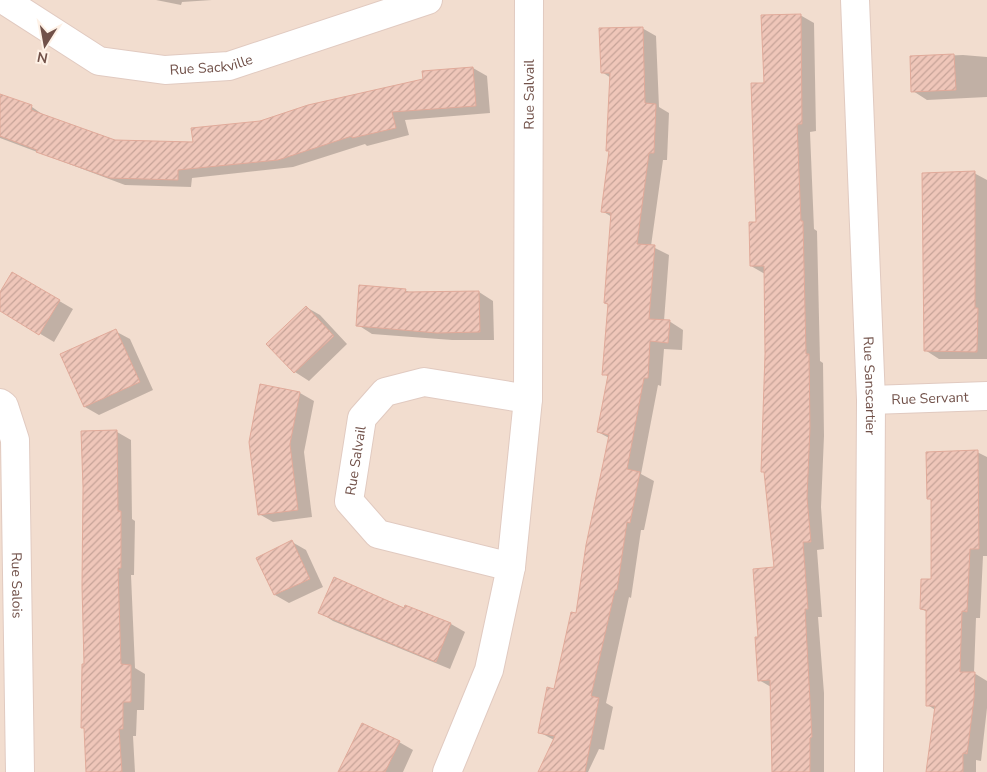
<svg xmlns="http://www.w3.org/2000/svg" width="987" height="772" font-family="'Nunito Sans',sans-serif">
<style>
.residential{fill:#f2ddcf}
.shadow{fill:#0003}
.building{fill:url(#building-hatch);stroke:#e1aa9a}
.lines{fill:none;stroke-linecap:round;stroke-linejoin:round}
.minor-casing{stroke:#e1cac0;stroke-width:30}
.minor{stroke:#fff;stroke-width:28}
.labels{text-anchor:middle;dominant-baseline:central;stroke-width:4;stroke-linejoin:round;paint-order:stroke}
.street-label{font-size:14px;fill:#715149;stroke:#fef1e6}
</style>
<defs>
<pattern id="building-hatch" width="6" height="6" patternUnits="userSpaceOnUse" patternTransform="scale(1.25)"><rect width="6" height="6" fill="#efc6b9"/><path d="M-1 1l2-2M0 6l6-6M5 7l2-2" fill="none" stroke="#c6a398"/></pattern>
</defs>
<rect width="100%" height="100%" fill="#fbede0"/>
<path class="residential" d="M 0,0 L 987,0 L 987,772 L 0,772 Z"/>
<path class="shadow" d="M 156,0 L 212,0 L 182,2 L 181,5 Z
M 800,15 L 814,23 L 816,131 L 810,132 L 814,229 L 817,231 L 820,361 L 823,363 L 824,436 L 821,507 L 824,549 L 817,550 L 822,617 L 818,617 L 824,693 L 824,772 L 773,772 L 771,687 L 759,680 L 759,638 L 775,568 L 765,473 L 762,471 L 767,354 L 765,274 L 751,266 L 758,223 L 765,84 Z
M 642,28 L 656,36 L 659,107 L 669,113 L 667,160 L 663,160 L 651,246 L 669,255 L 664,321 L 669,321 L 683,330 L 682,350 L 664,349 L 661,386 L 658,385 L 641,474 L 654,481 L 644,530 L 641,530 L 631,598 L 629,597 L 606,703 L 613,707 L 604,750 L 599,749 L 588,772 L 539,772 L 554,740 L 539,732 L 555,690 L 577,615 L 609,438 L 598,432 L 609,377 L 604,374 L 609,305 L 605,303 L 612,217 L 602,211 L 610,152 L 611,78 L 602,72 Z
M 963,55 L 987,57 L 987,97 L 927,100 L 913,91 L 911,57 Z
M 473,68 L 487,76 L 490,113 L 405,120 L 409,135 L 367,146 L 365,144 L 293,167 L 192,178 L 191,187 L 125,185 L 0,138 L 0,95 L 32,107 L 45,116 L 115,141 L 194,143 L 261,122 Z
M 974,173 L 987,180 L 987,359 L 939,359 L 925,350 Z
M 13,274 L 73,309 L 54,342 L 0,310 L 0,295 Z
M 405,290 L 411,293 L 479,292 L 493,301 L 494,340 L 452,340 L 372,334 L 358,325 Z
M 306,307 L 320,315 L 347,344 L 309,381 L 295,372 L 268,344 Z
M 115,331 L 130,339 L 153,390 L 99,415 L 85,407 L 62,354 Z
M 300,393 L 314,401 L 304,452 L 312,517 L 273,522 L 259,514 Z
M 117,432 L 131,440 L 132,519 L 135,521 L 134,575 L 131,575 L 135,668 L 145,674 L 144,710 L 137,710 L 136,736 L 133,736 L 135,772 L 87,772 L 86,665 Z
M 977,452 L 987,457 L 987,556 L 983,556 L 980,618 L 976,618 L 974,673 L 987,681 L 987,708 L 981,761 L 976,760 L 976,772 L 927,772 L 935,710 L 928,705 L 928,612 L 921,609 L 933,580 L 933,501 L 929,498 Z
M 292,542 L 306,550 L 323,587 L 289,603 L 275,595 Z
M 406,607 L 451,624 L 465,632 L 450,669 L 333,621 L 319,612 L 405,610 Z
M 399,742 L 413,750 L 403,772 L 345,772 Z"/>
<path class="building" d="M 801,14 L 802,124 L 797,124 L 801,221 L 803,221 L 806,354 L 809,354 L 810,428 L 807,498 L 811,542 L 803,542 L 808,609 L 805,609 L 812,737 L 810,738 L 810,772 L 772,772 L 770,680 L 758,681 L 755,637 L 758,637 L 753,569 L 774,567 L 764,472 L 761,472 L 765,354 L 764,266 L 750,266 L 749,222 L 756,222 L 751,83 L 764,83 L 761,15 Z
M 643,27 L 645,103 L 656,104 L 654,153 L 649,153 L 637,244 L 655,245 L 649,319 L 670,320 L 668,343 L 650,341 L 648,378 L 644,378 L 627,469 L 640,472 L 630,523 L 627,522 L 617,590 L 615,590 L 591,696 L 599,698 L 585,772 L 538,772 L 555,736 L 538,733 L 547,687 L 554,689 L 571,612 L 576,613 L 586,545 L 609,435 L 597,432 L 608,375 L 602,375 L 608,304 L 604,303 L 611,213 L 601,212 L 609,151 L 606,151 L 610,73 L 601,73 L 599,28 Z
M 954,54 L 956,90 L 911,92 L 910,56 Z
M 473,67 L 476,106 L 392,112 L 396,128 L 352,138 L 352,136 L 278,160 L 178,170 L 178,180 L 110,178 L 36,152 L 37,150 L 0,136 L 0,94 L 32,105 L 31,110 L 115,140 L 193,142 L 191,128 L 260,121 L 308,105 L 423,79 L 422,71 Z
M 975,171 L 975,308 L 978,308 L 977,352 L 924,351 L 922,173 Z
M 12,272 L 60,300 L 39,335 L 0,311 L 0,292 Z
M 359,285 L 406,289 L 405,292 L 479,291 L 480,332 L 437,333 L 356,326 Z
M 306,306 L 334,336 L 294,373 L 266,344 Z
M 116,329 L 140,382 L 84,407 L 60,354 Z
M 260,384 L 300,392 L 290,444 L 298,510 L 258,515 L 249,442 Z
M 117,430 L 118,511 L 121,511 L 121,568 L 118,568 L 121,664 L 131,665 L 131,702 L 123,702 L 123,729 L 119,729 L 122,772 L 86,772 L 84,728 L 81,728 L 82,664 L 84,664 L 82,586 L 83,487 L 81,431 Z
M 978,450 L 979,549 L 970,549 L 967,612 L 962,611 L 960,672 L 975,672 L 974,699 L 967,754 L 963,753 L 963,772 L 926,772 L 935,706 L 926,706 L 926,610 L 920,609 L 921,579 L 931,579 L 931,499 L 927,499 L 926,452 Z
M 292,540 L 310,579 L 274,595 L 256,558 Z
M 334,577 L 404,608 L 405,605 L 451,623 L 436,662 L 318,613 Z
M 362,723 L 400,741 L 385,772 L 338,772 Z"/>
<g class="lines">
<defs>
<g id="minor">
<path id="s1" d="M 4,0 L 99,61 L 165,70 L 229,66 L 428,0"/>
<path id="s2" d="M 855,0 L 871,400 L 869,772"/>
<path id="s3" d="M 871,400 L 987,396"/>
<path id="s4" d="M 0,403 L 4,406 L 15,440 L 20,772"/>
<path id="s5" d="M 511,567 L 378,534 L 349,501 L 362,418 L 385,392 L 424,382 L 528,399"/>
<path id="s6" d="M 447,772 L 489,670 L 511,567 L 528,399 L 529,0"/>
</g>
</defs>
<use href="#minor" class="minor-casing"/>
<use href="#minor" class="minor"/>
</g>
<g class="labels">
<g class="street-label">
<text stroke="none"><textPath href="#s1" startOffset="226">Rue Sackville</textPath></text>
<text stroke="none"><textPath href="#s6" startOffset="689">Rue Salvail</textPath></text>
<text stroke="none"><textPath href="#s2" startOffset="386">Rue Sanscartier</textPath></text>
<text stroke="none"><textPath href="#s3" startOffset="59">Rue Servant</textPath></text>
<text stroke="none"><textPath href="#s5" startOffset="222">Rue Salvail</textPath></text>
<text stroke="none"><textPath href="#s4" startOffset="186">Rue Salois</textPath></text>
</g>
</g>
<g transform="translate(45 45) rotate(191)" stroke="#fef1e6" stroke-width="4" paint-order="stroke">
<path d="M0-4L9 19L0 12L-9 19Z" fill="#715149"/>
<text y="-8" font-size="14" font-weight="bold" text-anchor="middle" fill="#715149">N</text>
</g>
</svg>
